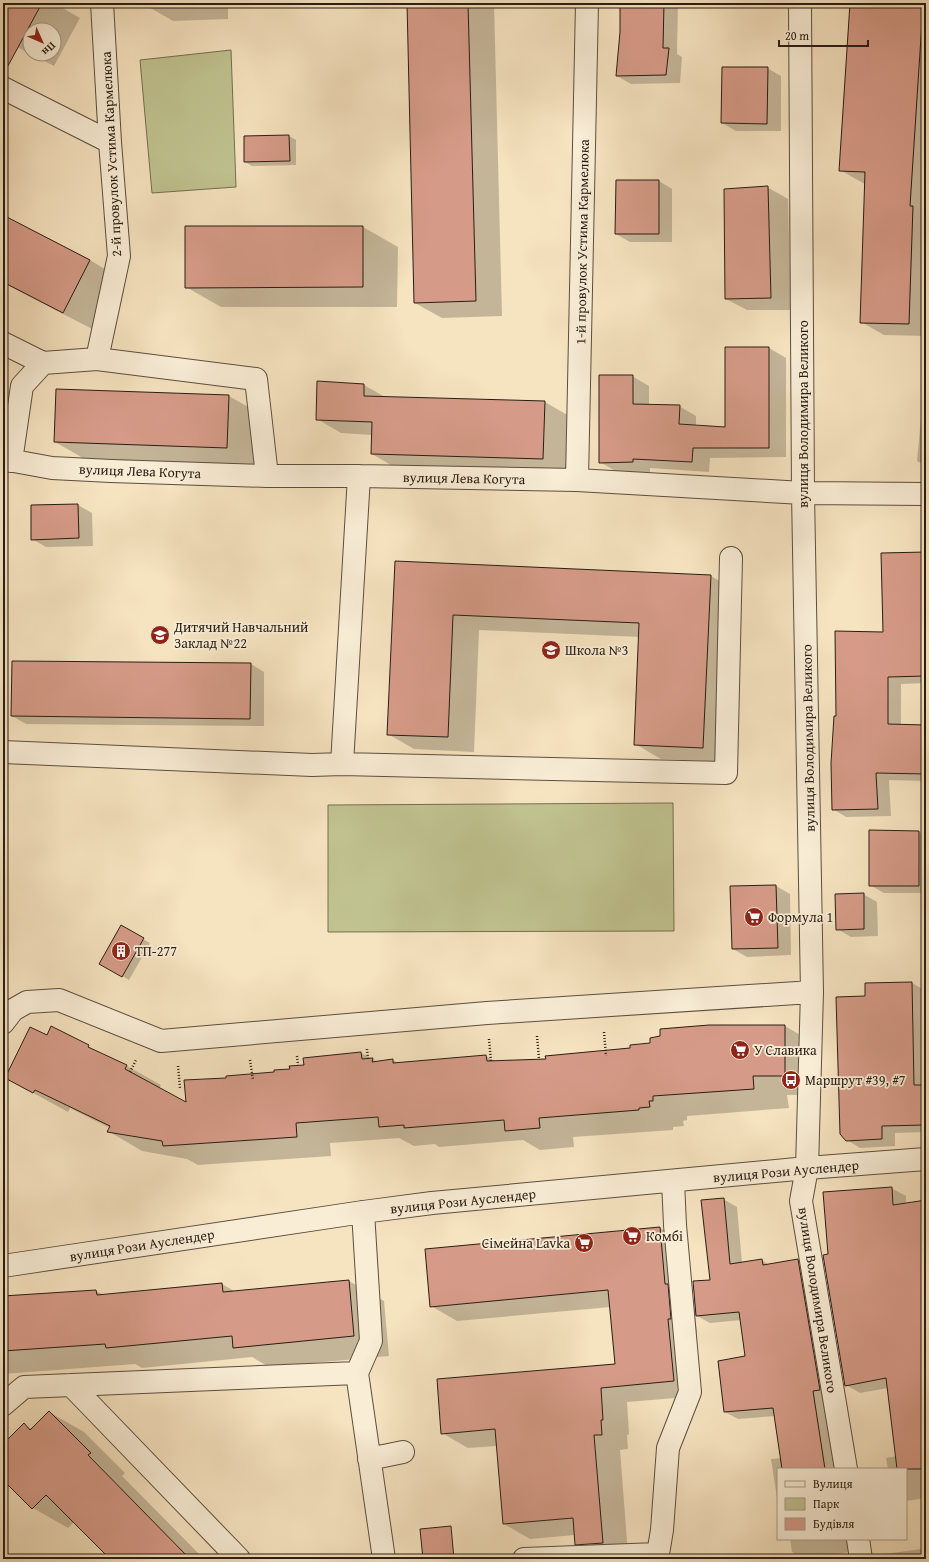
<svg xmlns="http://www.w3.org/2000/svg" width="929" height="1562" font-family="'Gentium Book Plus',serif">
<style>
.green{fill:#c0c390;stroke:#747052}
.shadow{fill:#0003}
.building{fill:#d69b88;stroke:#281d13}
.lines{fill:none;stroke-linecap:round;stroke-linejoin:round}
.minor-casing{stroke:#5c4e3e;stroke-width:24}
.path{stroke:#281d13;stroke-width:2.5;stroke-dasharray:1 2;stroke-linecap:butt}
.minor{stroke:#f9edd6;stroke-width:22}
.labels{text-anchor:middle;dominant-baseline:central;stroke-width:3.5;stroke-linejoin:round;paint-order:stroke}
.street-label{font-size:14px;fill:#281d13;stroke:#f9edd6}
.poi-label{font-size:14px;fill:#281d13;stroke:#f9edd6;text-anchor:start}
</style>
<rect width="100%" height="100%" fill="#f6e3c0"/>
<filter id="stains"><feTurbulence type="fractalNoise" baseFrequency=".005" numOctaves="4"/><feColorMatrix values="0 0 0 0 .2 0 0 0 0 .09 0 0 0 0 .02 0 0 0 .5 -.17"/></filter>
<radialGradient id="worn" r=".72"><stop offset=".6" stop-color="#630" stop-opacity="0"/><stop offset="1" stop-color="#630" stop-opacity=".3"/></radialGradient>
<path class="green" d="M 231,50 L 236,187 L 152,193 L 140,60 Z
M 673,803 L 674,931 L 328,932 L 328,805 Z"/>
<path class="shadow" d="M 3,3 L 54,3 L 80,18 L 54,66 L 31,54 L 54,54 L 54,30 L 30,30 L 30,54 L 3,39 Z
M 147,3 L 228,3 L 228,19 L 173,21 L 147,6 Z
M 408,3 L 494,3 L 502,316 L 442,318 L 415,303 Z
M 621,3 L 678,3 L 677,54 L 682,57 L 680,83 L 631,84 L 617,76 L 621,32 Z
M 851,3 L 899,3 L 899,5 L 923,7 L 926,9 L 926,336 L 884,335 L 861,322 L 865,184 L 863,183 L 840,170 Z
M 767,68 L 781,76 L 781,131 L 736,131 L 722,123 Z
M 289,136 L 296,140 L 296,165 L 252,166 L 245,162 Z
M 659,181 L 672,189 L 672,242 L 630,242 L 616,234 Z
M 767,187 L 788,199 L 791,310 L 747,310 L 726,299 Z
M 3,216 L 90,260 L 124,281 L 98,332 L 3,283 Z
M 363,227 L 398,247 L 397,307 L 221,307 L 186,287 Z
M 726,348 L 769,348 L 786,358 L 786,457 L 710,458 L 709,472 L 650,468 L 650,472 L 617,472 L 600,462 L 632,376 L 649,386 L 649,405 L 679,406 L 696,416 L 696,426 L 726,428 Z
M 364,385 L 387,398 L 545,402 L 569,416 L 567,473 L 396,468 L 372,454 L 372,435 L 341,433 L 317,419 Z
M 229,396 L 264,416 L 262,467 L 90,462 L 55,442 Z
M 923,397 L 926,397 L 926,466 L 917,461 Z
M 78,505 L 92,513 L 93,546 L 46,547 L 32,539 L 32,506 Z
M 926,553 L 926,683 L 901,684 L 901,725 L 926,726 L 926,781 L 889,780 L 891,816 L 846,817 L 833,809 L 837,717 Z
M 396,562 L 711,576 L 737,591 L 729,762 L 661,759 L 635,744 L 640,637 L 479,630 L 474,752 L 414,749 L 388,734 Z
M 251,664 L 264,672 L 264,726 L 26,724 L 12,716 Z
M 870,831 L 919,832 L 926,836 L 926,893 L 884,893 L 870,885 Z
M 776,886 L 790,894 L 791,955 L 747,957 L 733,949 Z
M 863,894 L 877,902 L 878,936 L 851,937 L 837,929 Z
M 121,927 L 150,943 L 129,980 L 100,963 Z
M 912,983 L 926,991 L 926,1132 L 895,1133 L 895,1146 L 860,1148 L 847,1140 L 866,997 L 866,984 Z
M 785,1026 L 819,1046 L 819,1095 L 787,1095 L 789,1108 L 687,1116 L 687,1120 L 683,1121 L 684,1126 L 673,1127 L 673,1130 L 573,1137 L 574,1147 L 540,1150 L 523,1140 L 439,1147 L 435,1144 L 414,1146 L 399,1138 L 330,1143 L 331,1156 L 198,1165 L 187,1159 L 142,1151 L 108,1131 L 110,1128 L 70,1108 L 68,1112 L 6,1078 L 47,1036 L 51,1028 L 127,1066 L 161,1085 L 159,1089 L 187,1104 L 227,1079 L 291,1070 L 361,1053 L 378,1062 L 393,1060 L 398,1063 L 486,1056 L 496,1062 L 547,1060 Z
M 891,1188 L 906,1196 L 906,1204 L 926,1202 L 926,1498 L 906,1501 L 906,1469 L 888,1469 L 886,1458 L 897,1456 L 888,1388 L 860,1393 L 846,1385 L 829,1255 Z
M 723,1199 L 737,1207 L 742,1263 L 762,1260 L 769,1265 L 798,1260 L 811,1268 L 837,1469 L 778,1469 L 777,1498 L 771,1459 L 781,1458 L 775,1416 L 738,1419 L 725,1412 L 746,1356 L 741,1320 L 710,1323 L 695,1315 L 697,1333 L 694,1334 L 700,1396 L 627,1402 L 629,1434 L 627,1435 L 628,1449 L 620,1450 L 628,1554 L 601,1556 L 575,1541 L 575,1535 L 530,1539 L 504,1524 L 497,1446 L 468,1448 L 442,1433 L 616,1365 L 611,1307 L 457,1321 L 431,1306 L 660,1228 L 686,1243 L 691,1298 L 695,1301 L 711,1281 Z
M 349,1281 L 384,1301 L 389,1356 L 269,1367 L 252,1357 L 142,1368 L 135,1364 L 3,1374 L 3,1297 L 96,1291 L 104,1295 L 222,1284 L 236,1292 Z
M 49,1412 L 84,1432 L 125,1473 L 122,1476 L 204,1559 L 111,1559 L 74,1522 L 68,1528 L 33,1508 L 3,1478 L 3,1458 L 24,1425 L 32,1429 Z
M 790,1539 L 848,1539 L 850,1552 L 804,1559 L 792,1552 Z
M 921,1549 L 926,1552 L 926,1559 L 885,1559 L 885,1554 Z"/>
<path class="building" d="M 3,3 L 42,3 L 3,75 Z
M 407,3 L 468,3 L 476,301 L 414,303 Z
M 620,3 L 664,3 L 663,48 L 669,48 L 666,75 L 616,76 L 620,32 Z
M 850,3 L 923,6 L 910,206 L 913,206 L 909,324 L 860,323 L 865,172 L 839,171 Z
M 722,67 L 768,67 L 767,124 L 721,123 Z
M 289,135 L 290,161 L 244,162 L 244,136 Z
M 616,180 L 659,180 L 659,234 L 615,234 Z
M 768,186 L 771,298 L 725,299 L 724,189 Z
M 3,215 L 90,260 L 63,313 L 3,282 Z
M 185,226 L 363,226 L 363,287 L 185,288 Z
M 725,347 L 769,347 L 769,448 L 693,448 L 692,462 L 633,459 L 633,462 L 599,463 L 599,375 L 633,375 L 633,404 L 680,405 L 679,424 L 725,427 Z
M 317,381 L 364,384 L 364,396 L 545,401 L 543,459 L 371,454 L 372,422 L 316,420 Z
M 56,389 L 229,395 L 227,448 L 54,442 Z
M 78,504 L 79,538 L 31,540 L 31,505 Z
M 926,552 L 926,676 L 888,677 L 888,724 L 926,725 L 925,774 L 876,773 L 878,809 L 832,810 L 831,763 L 834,716 L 836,716 L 835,631 L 883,632 L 881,553 Z
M 395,561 L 711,575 L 703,748 L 634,745 L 639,623 L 453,615 L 448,737 L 387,735 Z
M 12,661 L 251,663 L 250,719 L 11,716 Z
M 869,830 L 919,831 L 919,886 L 869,886 Z
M 776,885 L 778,948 L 732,949 L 730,886 Z
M 864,893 L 864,929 L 836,930 L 835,894 Z
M 121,925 L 144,938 L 122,977 L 99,964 Z
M 912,982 L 914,1085 L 926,1085 L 926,1125 L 882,1126 L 882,1139 L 846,1141 L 840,1134 L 836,997 L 865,996 L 865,983 Z
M 709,1025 L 785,1025 L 785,1076 L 753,1076 L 754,1089 L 653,1096 L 653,1101 L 649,1101 L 650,1107 L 639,1108 L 639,1110 L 539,1118 L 540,1128 L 505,1131 L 504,1120 L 404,1128 L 404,1125 L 379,1127 L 378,1117 L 296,1123 L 297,1137 L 163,1146 L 162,1141 L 107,1132 L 110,1126 L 35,1090 L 33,1093 L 5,1078 L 30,1027 L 47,1035 L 51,1026 L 89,1045 L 88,1047 L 127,1065 L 125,1069 L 186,1102 L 184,1080 L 226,1078 L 226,1076 L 274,1072 L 274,1070 L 290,1069 L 289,1066 L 304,1065 L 303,1058 L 361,1052 L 362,1059 L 373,1058 L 372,1062 L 393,1059 L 393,1063 L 486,1055 L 487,1061 L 546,1059 L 545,1056 L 630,1048 L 630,1045 L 650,1043 L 650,1038 L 660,1036 L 660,1029 Z
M 892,1187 L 893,1205 L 926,1200 L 926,1469 L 897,1469 L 886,1378 L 845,1386 L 823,1255 L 828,1254 L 823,1192 Z
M 724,1198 L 730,1264 L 762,1259 L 763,1265 L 798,1259 L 820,1390 L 813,1391 L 825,1469 L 782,1469 L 773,1408 L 724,1412 L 718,1361 L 745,1356 L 739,1312 L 696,1316 L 693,1281 L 710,1280 L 701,1200 Z
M 660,1227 L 665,1284 L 668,1284 L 671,1319 L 668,1319 L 674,1381 L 601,1388 L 603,1420 L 601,1420 L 602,1435 L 594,1435 L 603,1543 L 575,1545 L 573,1518 L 503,1524 L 495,1429 L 441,1434 L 437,1379 L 615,1364 L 608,1290 L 430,1307 L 425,1249 Z
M 349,1280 L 354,1336 L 233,1348 L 232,1336 L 106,1348 L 105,1344 L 3,1351 L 3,1296 L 96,1290 L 97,1295 L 222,1283 L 223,1292 Z
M 49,1411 L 91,1453 L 88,1455 L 190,1559 L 110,1559 L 46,1495 L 32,1509 L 3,1480 L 3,1444 L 24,1423 L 30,1430 Z
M 451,1526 L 454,1559 L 423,1559 L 420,1529 Z"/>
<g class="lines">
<defs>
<path id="minor" d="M 800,3 L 803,493 L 812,992 L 807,1168 L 801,1201 L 846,1469
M 3,88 L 110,142
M 3,343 L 43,363
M 97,359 L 256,379 L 267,476
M 3,459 L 52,468 L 111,471 L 267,476 L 359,476 L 577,480 L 803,493 L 926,494
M 11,461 L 22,386 L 43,363 L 97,359 L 119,256 L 110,142 L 102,3
M 359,476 L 342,764 L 726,773 L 731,558
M 577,480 L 587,3
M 3,752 L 312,765 L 342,764
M 3,1023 L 13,1010 L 27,1002 L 59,1000 L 161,1041 L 487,1013 L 812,992
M 363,1212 L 371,1341 L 357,1373 L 384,1559
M 3,1266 L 363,1212 L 432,1203 L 807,1168 L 926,1159
M 71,1385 L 239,1559
M 3,1405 L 24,1387 L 357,1373
M 369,1459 L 403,1452
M 858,1539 L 861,1559
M 524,1559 L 658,1554 L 662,1530 L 668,1448 L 690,1392 L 675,1225 L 673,1181"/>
</defs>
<use href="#minor" class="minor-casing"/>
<path class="path" d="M 604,1032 L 606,1056
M 537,1036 L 539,1059
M 489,1039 L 491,1061
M 367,1049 L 368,1059
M 297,1056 L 298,1065
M 250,1060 L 253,1080
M 178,1066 L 180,1088
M 130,1072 L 136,1060"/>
<use href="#minor" class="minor"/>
</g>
<defs>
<symbol id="school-disc" viewBox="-11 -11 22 22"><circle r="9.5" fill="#8f2418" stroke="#f9edd6"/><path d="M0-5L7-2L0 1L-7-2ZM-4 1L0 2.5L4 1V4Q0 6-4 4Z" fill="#fff"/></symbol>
<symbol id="supermarket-disc" viewBox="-11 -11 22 22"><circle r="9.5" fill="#8f2418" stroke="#f9edd6"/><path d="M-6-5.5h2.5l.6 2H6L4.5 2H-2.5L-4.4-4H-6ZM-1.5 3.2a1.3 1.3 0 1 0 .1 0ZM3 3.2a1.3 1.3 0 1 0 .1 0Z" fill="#fff"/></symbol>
<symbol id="building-disc" viewBox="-11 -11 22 22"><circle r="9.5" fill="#8f2418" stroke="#f9edd6"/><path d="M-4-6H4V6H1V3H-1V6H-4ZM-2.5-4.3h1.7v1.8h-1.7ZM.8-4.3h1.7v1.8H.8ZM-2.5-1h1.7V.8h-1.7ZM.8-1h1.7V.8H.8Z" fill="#fff"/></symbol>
<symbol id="bus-disc" viewBox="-11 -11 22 22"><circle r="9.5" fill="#8f2418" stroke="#f9edd6"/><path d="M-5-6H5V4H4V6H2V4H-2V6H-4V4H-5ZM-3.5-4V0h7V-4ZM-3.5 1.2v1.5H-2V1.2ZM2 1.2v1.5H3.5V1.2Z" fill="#fff"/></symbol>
</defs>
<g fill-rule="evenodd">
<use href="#school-disc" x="149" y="624" width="22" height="22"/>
<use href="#school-disc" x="540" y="639" width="22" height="22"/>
<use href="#supermarket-disc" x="743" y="906" width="22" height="22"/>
<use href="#building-disc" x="110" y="940" width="22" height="22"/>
<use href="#supermarket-disc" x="729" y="1039" width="22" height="22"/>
<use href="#bus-disc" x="780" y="1069" width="22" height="22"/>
<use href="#supermarket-disc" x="621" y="1225" width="22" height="22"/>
<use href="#supermarket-disc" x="573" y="1232" width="22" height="22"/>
</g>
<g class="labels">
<g class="street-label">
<text transform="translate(111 154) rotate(-93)">2-й провулок Устима Кармелюка</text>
<text transform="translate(582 242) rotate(-89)">1-й провулок Устима Кармелюка</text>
<text transform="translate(803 414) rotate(-90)">вулиця Володимира Великого</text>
<text transform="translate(140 471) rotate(2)">вулиця Лева Когута</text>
<text transform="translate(464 478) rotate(1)">вулиця Лева Когута</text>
<text transform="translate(808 738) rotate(-91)">вулиця Володимира Великого</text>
<text transform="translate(786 1171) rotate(-5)">вулиця Рози Ауслендер</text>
<text transform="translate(463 1201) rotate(-6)">вулиця Рози Ауслендер</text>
<text transform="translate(142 1245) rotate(-9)">вулиця Рози Ауслендер</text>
<text transform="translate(818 1300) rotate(81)">вулиця Володимира Великого</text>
</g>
<g class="poi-label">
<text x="174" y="627">Дитячий Навчальний<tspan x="174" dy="16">Заклад №22</tspan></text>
<text x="565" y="650">Школа №3</text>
<text x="768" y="917">Формула 1</text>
<text x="135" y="951">ТП-277</text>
<text x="754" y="1050">У Славика</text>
<text x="805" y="1080">Маршрут #39, #7</text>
<text x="646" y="1236">Комбі</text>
<text x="570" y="1243" text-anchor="end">Сімейна Lavka</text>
</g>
</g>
<rect width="929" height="1562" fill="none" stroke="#f6e3c0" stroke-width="16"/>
<rect x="4" y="4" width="921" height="1554" fill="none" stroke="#281d13" stroke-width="2"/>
<rect x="8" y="8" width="913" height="1546" fill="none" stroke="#281d13"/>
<rect x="777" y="1468" width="130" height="72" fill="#f9edd6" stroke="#a59a88"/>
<rect x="785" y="1481" width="20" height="6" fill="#f9edd6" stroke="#a59a88"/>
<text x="813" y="1488" font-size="12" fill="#281d13">Вулиця</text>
<rect x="785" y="1498" width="20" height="12" fill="#c0c390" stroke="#a59a88"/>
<text x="813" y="1508" font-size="12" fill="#281d13">Парк</text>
<rect x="785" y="1518" width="20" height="12" fill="#d69b88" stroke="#a59a88"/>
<text x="813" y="1528" font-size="12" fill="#281d13">Будівля</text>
<g transform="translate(42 42) rotate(135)"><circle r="19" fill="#f9edd6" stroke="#a59a88"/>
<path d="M0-3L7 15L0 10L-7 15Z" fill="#8f2418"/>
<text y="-6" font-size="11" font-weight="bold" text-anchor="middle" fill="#281d13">Пн</text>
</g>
<path d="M779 40v6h89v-6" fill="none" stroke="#281d13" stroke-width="2"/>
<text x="785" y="40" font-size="12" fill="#281d13" stroke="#f9edd6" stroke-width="3" paint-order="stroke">20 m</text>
<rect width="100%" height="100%" filter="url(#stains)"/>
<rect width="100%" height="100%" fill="url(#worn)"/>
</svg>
